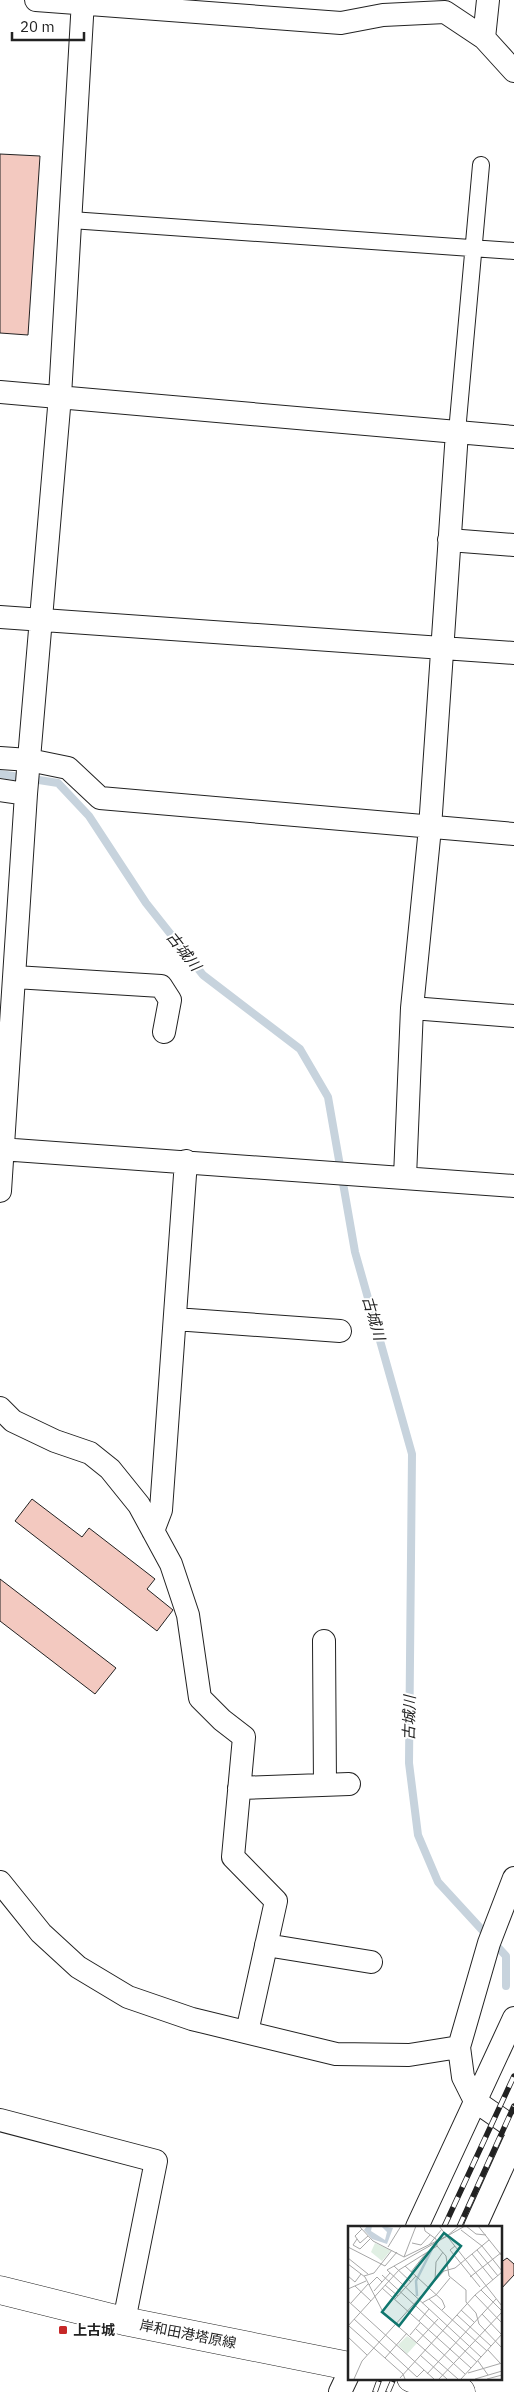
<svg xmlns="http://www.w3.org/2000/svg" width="514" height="2392" font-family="'IBM Plex Sans','Noto Sans JP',sans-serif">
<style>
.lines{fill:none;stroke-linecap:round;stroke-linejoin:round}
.stream{stroke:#c7d3dd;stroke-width:8}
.building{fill:#f3c9c0;stroke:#222}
.pedestrian-casing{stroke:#222;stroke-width:18}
.minor-casing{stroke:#222;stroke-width:24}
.primary-casing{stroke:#222;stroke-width:29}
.pedestrian{stroke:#fff;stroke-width:16}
.minor{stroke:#fff;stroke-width:22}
.primary{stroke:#fff;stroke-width:28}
.rail-casing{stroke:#222;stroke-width:5.5}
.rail{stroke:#fff;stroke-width:4;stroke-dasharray:11;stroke-linecap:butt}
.poi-dot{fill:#c62828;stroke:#fff;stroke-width:2}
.labels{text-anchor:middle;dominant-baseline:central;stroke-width:4;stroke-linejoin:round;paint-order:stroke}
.poi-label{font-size:14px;font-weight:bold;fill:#222;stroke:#fff;text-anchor:start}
.street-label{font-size:14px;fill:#222;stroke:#fff}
.water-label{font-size:15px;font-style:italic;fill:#222;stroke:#fff}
.inset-river{fill:none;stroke:#c7d3dd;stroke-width:2.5}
.inset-road{fill:none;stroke:#a7a7a7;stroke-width:1}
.view{fill:#0f766e;fill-opacity:0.15;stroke:#0f766e;stroke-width:2.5}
.inset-edge{fill:none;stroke:#222;stroke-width:2.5}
</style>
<rect width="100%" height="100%" fill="#fff"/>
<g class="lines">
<path class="stream" d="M 0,774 L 58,783 L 89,816 L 146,903 L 203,975 L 300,1049 L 328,1097 L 355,1252 L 412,1454 L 409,1763 L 418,1835 L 438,1882 L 506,1956 L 506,1986"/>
</g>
<path class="building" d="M 0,154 L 40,156 L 28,335 L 0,333 Z
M 32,1499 L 82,1537 L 89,1528 L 155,1579 L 147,1589 L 173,1610 L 157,1631 L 15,1521 Z
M 0,1579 L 116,1668 L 95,1694 L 0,1621 Z
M 507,2258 L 514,2264 L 514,2275 L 500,2290 L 500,2263 Z"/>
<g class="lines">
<defs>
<path id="pedestrian" d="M 71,220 L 514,251
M 457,432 L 481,165"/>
<path id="minor" d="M 36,0 L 341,23 L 383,15 L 445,12 L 484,38 L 514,71
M 484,38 L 488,0
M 0,392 L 514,437
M 449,540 L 514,545
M 0,617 L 514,653
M 0,758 L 29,760 L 68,768 L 100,798 L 514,834
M 0,790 L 26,794
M 15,977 L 161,986 L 170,1000 L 164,1032
M 412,1008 L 514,1016
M 0,1149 L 514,1186
M 405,1177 L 412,1008 L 430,828 L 457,432
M 0,1191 L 26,794 L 60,396 L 83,0
M 175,1319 L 340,1331
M 0,1408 L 13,1421 L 55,1441 L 90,1453 L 110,1469 L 139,1505 L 171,1564 L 188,1615 L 200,1698 L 222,1720 L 244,1737 L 233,1857 L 276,1901 L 247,2032
M 153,1531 L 161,1510 L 186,1161
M 324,1641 L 325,1785
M 239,1788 L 349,1784
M 514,1878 L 489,1943 L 459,2047 L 463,2077 L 475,2101 L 514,2128
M 0,1882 L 41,1933 L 78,1967 L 128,1997 L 192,2019 L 336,2054 L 409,2055 L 459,2047
M 266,1945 L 371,1962
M 0,2120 L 156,2161 L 124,2321
M 417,2227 L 514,2018
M 475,2227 L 514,2141
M 340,2392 L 349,2373"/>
<path id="primary" d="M 0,2290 L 124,2321 L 349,2366
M 411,2378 L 461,2392"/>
</defs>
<use href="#pedestrian" class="pedestrian-casing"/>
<use href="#minor" class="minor-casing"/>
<use href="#primary" class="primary-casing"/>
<use href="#pedestrian" class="pedestrian"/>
<use href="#minor" class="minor"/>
<use href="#primary" class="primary"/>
<defs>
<path id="rail" d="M 444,2227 L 514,2076
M 459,2227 L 514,2106
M 375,2392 L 380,2378
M 388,2392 L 394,2378"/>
</defs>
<use href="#rail" class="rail-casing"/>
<use href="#rail" class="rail"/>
</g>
<rect class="poi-dot" x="58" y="2325" width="10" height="10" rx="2.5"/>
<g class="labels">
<g class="poi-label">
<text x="73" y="2330">上古城</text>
</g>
<g class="street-label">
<text transform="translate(188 2334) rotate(11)">岸和田港塔原線</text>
</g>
<g class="water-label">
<text transform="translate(184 951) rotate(52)">古城川</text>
<text transform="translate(374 1318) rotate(74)">古城川</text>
<text transform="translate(409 1718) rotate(-89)">古城川</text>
</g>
</g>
<g transform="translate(348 2226)">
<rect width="154" height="154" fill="#fff"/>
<path d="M 27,17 L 43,24 L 34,35 L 23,26 ZM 59,110 L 69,117 L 59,128 L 50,119 Z" fill="#e0efe3"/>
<path d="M 19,0 L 24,0 L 23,5 L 37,14 L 39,6 L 33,0 L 45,2 L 39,18 L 24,13 L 16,4 Z" fill="#c7d3dd"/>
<path class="inset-river" d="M 69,70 L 68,55 L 85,21"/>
<path class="inset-road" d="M 11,0 L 25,15 L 56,31M 76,0 L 77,5 L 88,13 L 89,20 L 98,30 L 101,50 L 118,64 L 118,76 L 128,87 L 131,98 L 154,122M 91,0 L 154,80M 117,0 L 39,44 L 133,131M 118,0 L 128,8 L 138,9M 130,0 L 154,30M 14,3 L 7,10 L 12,17 L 20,10M 113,4 L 134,20 L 154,45M 9,13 L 5,19 L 12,23 L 22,13M 64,17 L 73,19 L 82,9M 81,19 L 94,3M 107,20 L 102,24 L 132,61M 0,21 L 37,40 L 49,26M 40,21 L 53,0M 129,24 L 150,50M 124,28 L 145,54M 56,31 L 99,10 L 111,0M 56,31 L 68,0M 0,32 L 20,48M 0,38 L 17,51 L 36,88 L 110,153M 46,40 L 63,56M 57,40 L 94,74 L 97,81 L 94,84M 63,46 L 78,27M 34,49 L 129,136M 0,50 L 7,56 L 13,48M 16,50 L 26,47 L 44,24M 122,51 L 154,26M 87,54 L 88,36 L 95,26M 21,59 L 29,51 L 34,56M 37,59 L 50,70M 7,60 L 23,75M 34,62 L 123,142M 0,63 L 18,55M 133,64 L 154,85M 26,65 L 42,47M 127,69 L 154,97M 47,73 L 68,50M 81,73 L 139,125M 0,75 L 86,153M 3,77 L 20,58M 74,77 L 88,69 L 102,52M 113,84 L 126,96M 134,88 L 153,108M 109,89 L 143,120M 6,93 L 69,151 L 76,144M 71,95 L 81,83M 0,100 L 51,44 L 89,20M 1,100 L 55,148 L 57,153M 68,103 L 117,148M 62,109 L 72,97M 0,111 L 19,129M 69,116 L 90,93M 140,124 L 152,137M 72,129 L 99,153M 37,132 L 59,107M 130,135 L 140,149M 120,147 L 154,137M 79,148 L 148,73M 52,152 L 127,69 L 154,46M 6,153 L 14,135 L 96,45 L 107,42 L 141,14M 91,153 L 154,86M 113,153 L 154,108M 127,153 L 154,145M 139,153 L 154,149"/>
<path class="view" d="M 96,7 L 113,20 L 51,100 L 34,86 Z"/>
<rect width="154" height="154" class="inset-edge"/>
</g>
<path d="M12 32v8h72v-8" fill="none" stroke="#222222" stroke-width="2.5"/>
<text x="20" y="32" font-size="15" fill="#222222" stroke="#ffffff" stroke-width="4" paint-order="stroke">20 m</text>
</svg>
